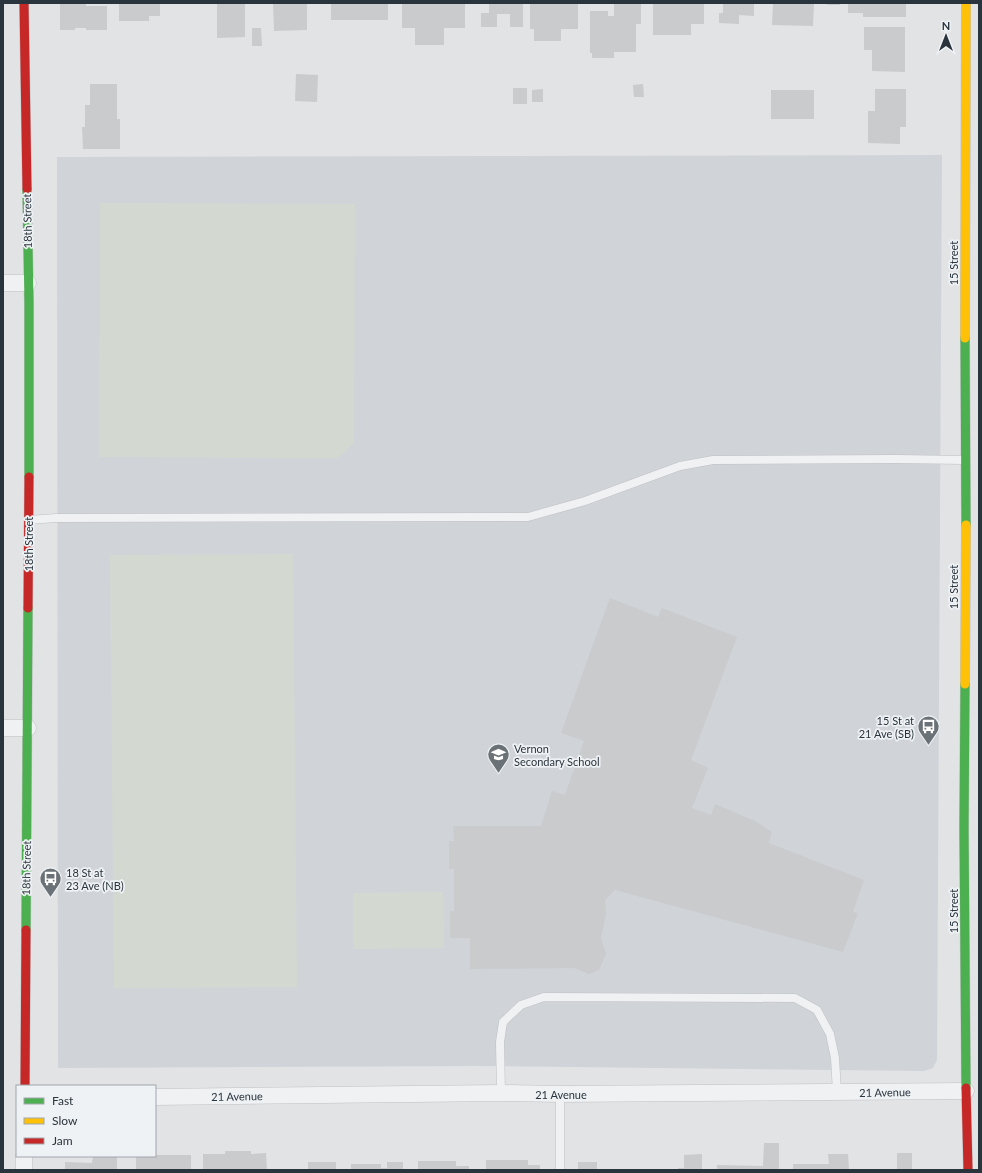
<svg xmlns="http://www.w3.org/2000/svg" width="982" height="1173" font-family="Lato,sans-serif">
<style>
.built{fill:#d0d3d8}
.garden{fill:#d3d9d1}
.building{fill:#c9cbcd}
.lines{fill:none;stroke-linecap:round;stroke-linejoin:round}
.lane-casing{stroke:#bfc1c3;stroke-width:9}
.street-casing{stroke:#bfc1c3;stroke-width:17}
.fast-casing{stroke:#bfc1c3;stroke-width:10}
.slow-casing{stroke:#bfc1c3;stroke-width:10}
.jam-casing{stroke:#bfc1c3;stroke-width:10}
.lane{stroke:#f0f1f3;stroke-width:8}
.street{stroke:#f0f1f3;stroke-width:16}
.fast{stroke:#4caf50;stroke-width:9}
.slow{stroke:#ffc107;stroke-width:9}
.jam{stroke:#c62828;stroke-width:9}
.labels{text-anchor:middle;dominant-baseline:central;stroke-width:3.5;stroke-linejoin:round;paint-order:stroke}
.street-label{font-size:11px;fill:#2a343c;stroke:#eff2f5}
.poi-label{font-size:11px;fill:#2a343c;stroke:#eff2f5;text-anchor:start}
</style>
<rect width="100%" height="100%" fill="#e1e3e5"/>
<path class="built" d="M 942,155 L 937,1060 L 933,1068 L 924,1071 L 478,1066 L 58,1068 L 57,157 Z"/>
<path class="garden" d="M 100,203 L 355,204 L 354,443 L 338,458 L 99,457 Z
M 293,554 L 297,987 L 114,988 L 110,555 Z
M 443,892 L 444,948 L 353,949 L 353,893 Z"/>
<path class="building" d="M 60,3 L 86,3 L 86,6 L 107,6 L 107,30 L 86,30 L 86,28 L 75,28 L 75,30 L 60,30 Z
M 119,3 L 160,3 L 160,16 L 149,16 L 149,21 L 119,21 Z
M 217,3 L 245,3 L 245,37 L 217,38 Z
M 273,3 L 307,3 L 307,30 L 274,31 Z
M 331,3 L 388,3 L 388,20 L 331,20 Z
M 402,3 L 465,3 L 465,28 L 444,28 L 444,45 L 415,45 L 415,28 L 402,28 Z
M 489,3 L 523,3 L 523,27 L 510,27 L 510,14 L 497,14 L 497,27 L 481,27 L 481,13 L 489,13 Z
M 530,3 L 578,3 L 578,29 L 561,29 L 561,41 L 534,41 L 534,29 L 530,29 Z
M 614,3 L 641,3 L 641,24 L 636,24 L 636,52 L 614,52 L 614,58 L 592,58 L 592,53 L 590,53 L 590,11 L 608,11 L 608,16 L 614,16 Z
M 653,3 L 704,3 L 704,24 L 691,24 L 691,35 L 653,35 Z
M 723,3 L 754,3 L 754,16 L 739,15 L 739,24 L 719,23 L 719,13 L 723,13 Z
M 773,3 L 814,3 L 813,26 L 772,25 Z
M 827,3 L 840,3 L 840,5 L 827,5 Z
M 848,3 L 906,3 L 906,17 L 863,17 L 863,13 L 848,13 Z
M 864,27 L 905,27 L 905,72 L 872,71 L 872,50 L 864,50 Z
M 252,28 L 261,28 L 262,46 L 252,46 Z
M 296,74 L 318,75 L 317,102 L 295,101 Z
M 90,84 L 117,84 L 117,119 L 120,119 L 120,149 L 83,149 L 82,127 L 85,127 L 85,105 L 90,105 Z
M 643,84 L 644,97 L 634,97 L 633,85 Z
M 513,88 L 527,88 L 527,104 L 513,104 Z
M 543,89 L 543,102 L 532,102 L 532,90 Z
M 875,89 L 906,89 L 906,127 L 900,127 L 900,144 L 868,143 L 868,111 L 875,111 Z
M 771,90 L 814,90 L 814,119 L 771,119 Z
M 610,598 L 658,617 L 662,608 L 737,637 L 691,760 L 708,768 L 692,808 L 711,815 L 715,804 L 755,821 L 772,832 L 769,843 L 864,880 L 853,912 L 858,913 L 843,952 L 615,890 L 605,900 L 606,914 L 601,938 L 606,954 L 599,970 L 589,974 L 574,968 L 470,969 L 470,938 L 450,938 L 450,911 L 454,911 L 454,869 L 449,869 L 449,841 L 454,841 L 453,826 L 541,826 L 552,791 L 565,795 L 584,741 L 561,733 Z
M 764,1143 L 779,1143 L 779,1170 L 717,1170 L 717,1165 L 763,1166 Z
M 225,1151 L 251,1151 L 251,1154 L 266,1153 L 267,1170 L 203,1170 L 203,1154 L 225,1154 Z
M 897,1153 L 912,1153 L 912,1170 L 897,1170 Z
M 702,1154 L 702,1170 L 678,1170 L 678,1168 L 684,1168 L 684,1155 Z
M 828,1154 L 848,1154 L 849,1170 L 793,1170 L 793,1164 L 829,1164 Z
M 155,1155 L 191,1155 L 191,1170 L 136,1170 L 136,1156 Z
M 93,1156 L 117,1156 L 117,1170 L 65,1170 L 65,1162 L 92,1163 Z
M 486,1160 L 528,1160 L 528,1165 L 540,1165 L 540,1170 L 486,1170 Z
M 418,1161 L 456,1161 L 456,1166 L 469,1166 L 469,1170 L 418,1170 Z
M 308,1162 L 336,1162 L 336,1170 L 308,1170 Z
M 387,1162 L 403,1162 L 403,1170 L 351,1170 L 351,1164 L 381,1164 L 381,1168 L 387,1168 Z
M 578,1162 L 597,1162 L 597,1170 L 578,1170 Z"/>
<g class="lines">
<defs>
<path id="lane" d="M 29,520 L 56,518 L 528,517 L 585,501 L 680,466 L 713,460 L 895,459 L 964,460
M 501,1093 L 500,1042 L 503,1022 L 521,1005 L 544,997 L 795,998 L 817,1010 L 830,1034 L 835,1058 L 837,1092
M 560,1170 L 560,1094"/>
<path id="street" d="M 3,283 L 28,283
M 3,728 L 28,728
M 155,1097 L 501,1093 L 560,1094 L 966,1091
M 24,1170 L 24,1156"/>
<path id="fast" d="M 27,189 L 29,304 L 29,477
M 965,338 L 966,525
M 965,684 L 964,829 L 966,1088
M 26,930 L 28,608"/>
<path id="slow" d="M 965,338 L 966,3
M 965,684 L 966,525"/>
<path id="jam" d="M 24,3 L 27,189
M 28,608 L 29,477
M 25,1086 L 26,930
M 966,1088 L 968,1170"/>
</defs>
<use href="#lane" class="lane-casing"/>
<use href="#street" class="street-casing"/>
<use href="#fast" class="fast-casing"/>
<use href="#slow" class="slow-casing"/>
<use href="#jam" class="jam-casing"/>
<use href="#lane" class="lane"/>
<use href="#street" class="street"/>
<use href="#fast" class="fast"/>
<use href="#slow" class="slow"/>
<use href="#jam" class="jam"/>
</g>
<defs>
<symbol id="bus-pin" viewBox="-11 -11 22 30"><path d="M0 17L-7.5 6A9.5 9.5 0 1 1 7.5 6Z" fill="#6a7177" stroke="#eff2f5"/><path d="M-5-6H5V4H4V6H2V4H-2V6H-4V4H-5ZM-3.5-4V0h7V-4ZM-3.5 1.2v1.5H-2V1.2ZM2 1.2v1.5H3.5V1.2Z" fill="#fff"/></symbol>
<symbol id="school-pin" viewBox="-11 -11 22 30"><path d="M0 17L-7.5 6A9.5 9.5 0 1 1 7.5 6Z" fill="#6a7177" stroke="#eff2f5"/><path d="M0-5L7-2L0 1L-7-2ZM-4 1L0 2.5L4 1V4Q0 6-4 4Z" fill="#fff"/></symbol>
</defs>
<g fill-rule="evenodd">
<use href="#bus-pin" x="916" y="714" width="25" height="34"/>
<use href="#school-pin" x="486" y="742" width="25" height="34"/>
<use href="#bus-pin" x="38" y="866" width="25" height="34"/>
</g>
<g class="labels">
<g class="street-label">
<text transform="translate(27 221) rotate(-91)">18th Street</text>
<text transform="translate(953 263) rotate(-90)">15 Street</text>
<text transform="translate(28 544) rotate(-90)">18th Street</text>
<text transform="translate(953 587) rotate(-90)">15 Street</text>
<text transform="translate(26 868) rotate(-89)">18th Street</text>
<text transform="translate(953 911) rotate(-90)">15 Street</text>
<text transform="translate(885 1092) rotate(-1)">21 Avenue</text>
<text x="561" y="1094">21 Avenue</text>
<text transform="translate(237 1096) rotate(-1)">21 Avenue</text>
</g>
<g class="poi-label">
<text x="914" y="720" text-anchor="end">15 St at<tspan x="914" dy="13">21 Ave (SB)</tspan></text>
<text x="514" y="748">Vernon<tspan x="514" dy="13">Secondary School</tspan></text>
<text x="66" y="872">18 St at<tspan x="66" dy="13">23 Ave (NB)</tspan></text>
</g>
</g>
<rect width="982" height="1173" fill="none" stroke="#2a343c" stroke-width="8"/>
<rect x="16" y="1085" width="140" height="72" fill="#eff2f5" stroke="#a0a6ab"/>
<rect x="24" y="1098" width="20" height="6" fill="#4caf50" stroke="#a0a6ab"/>
<text x="52" y="1105" font-size="12" fill="#2a343c">Fast</text>
<rect x="24" y="1118" width="20" height="6" fill="#ffc107" stroke="#a0a6ab"/>
<text x="52" y="1125" font-size="12" fill="#2a343c">Slow</text>
<rect x="24" y="1138" width="20" height="6" fill="#c62828" stroke="#a0a6ab"/>
<text x="52" y="1145" font-size="12" fill="#2a343c">Jam</text>
<g transform="translate(946 36)" stroke="#eff2f5" stroke-width="3" paint-order="stroke">
<path d="M0-3L7 15L0 10L-7 15Z" fill="#2a343c"/>
<text y="-6" font-size="11" font-weight="bold" text-anchor="middle" fill="#2a343c">N</text>
</g>
</svg>
